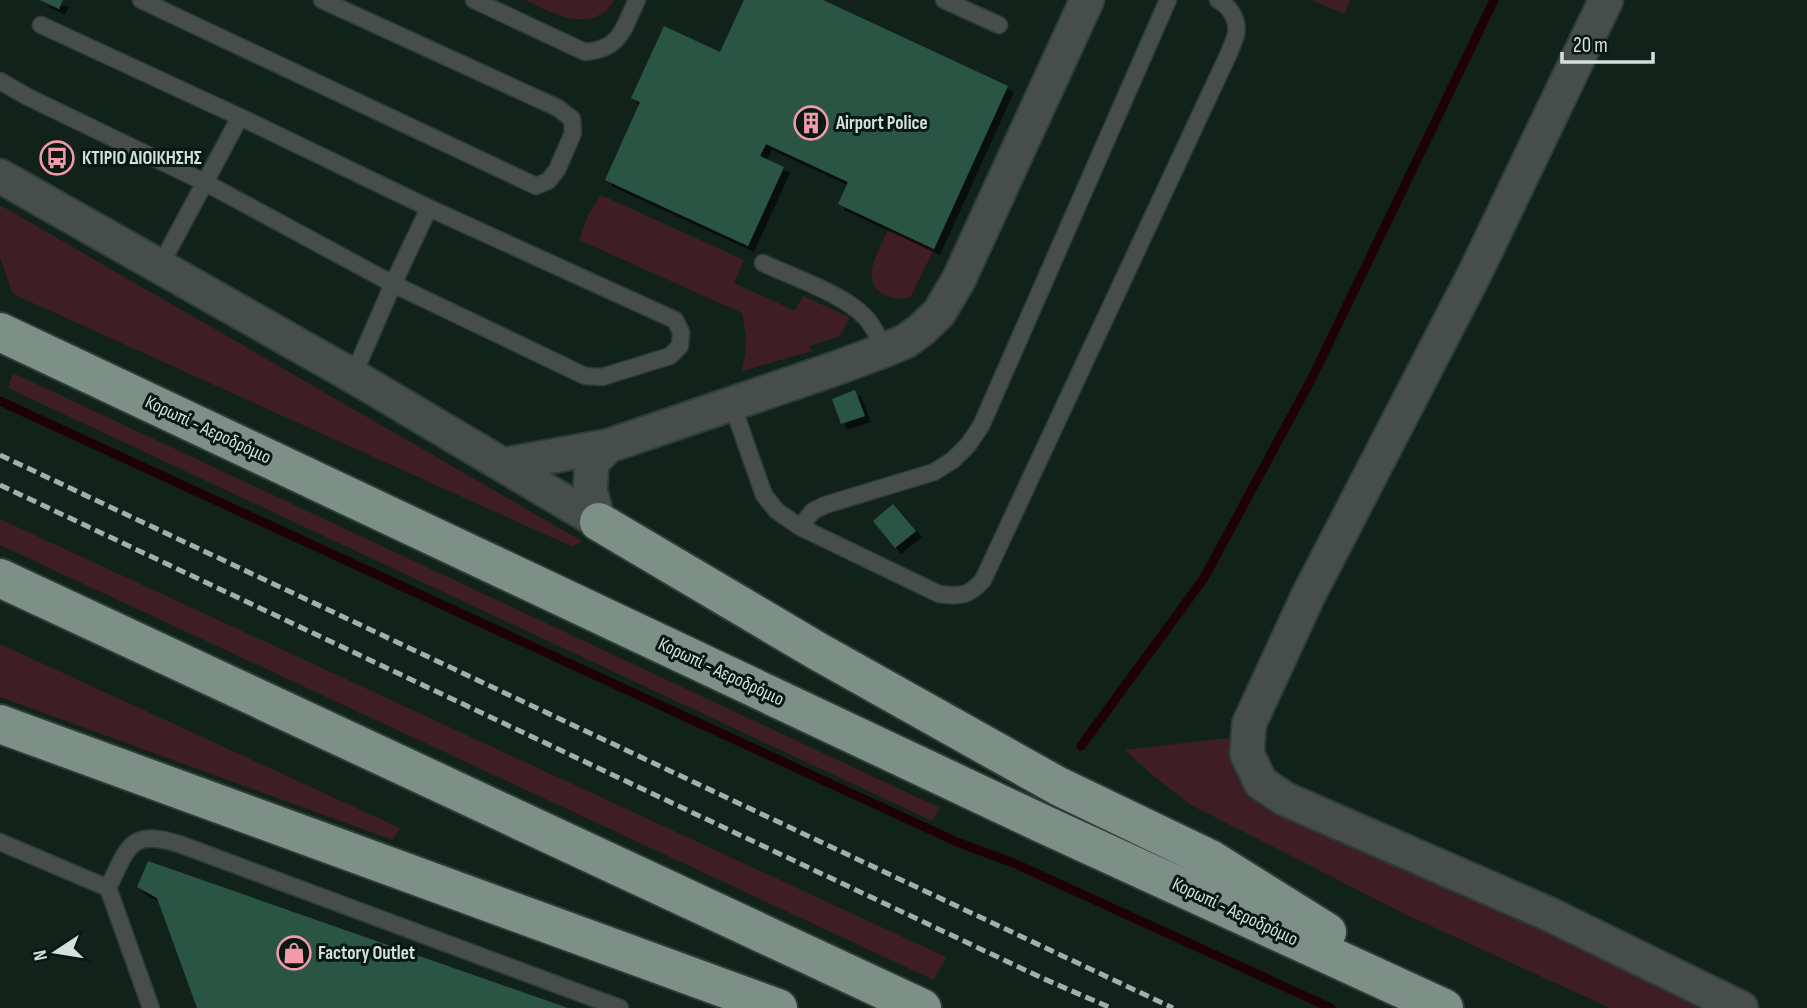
<svg xmlns="http://www.w3.org/2000/svg" width="1807" height="1008" font-family="'Sofia Sans Condensed',sans-serif">
<style>
.green{fill:#3e1d24}
.lines{fill:none;stroke-linecap:round;stroke-linejoin:round}
.stream{stroke:#1d0107;stroke-width:9}
.building{fill:#2b5545;filter:url(#shadow)}
.lane-casing{stroke:#2c3d36;stroke-width:19}
.street-casing{stroke:#2c3d36;stroke-width:37}
.highway-casing{stroke:#2c3d36;stroke-width:42}
.lane{stroke:#464d4a;stroke-width:16}
.street{stroke:#464d4a;stroke-width:33}
.highway{stroke:#7c9087;stroke-width:38}
.rail{stroke:#a3afaa;stroke-width:5;stroke-dasharray:10 5;stroke-linecap:butt}
.labels{text-anchor:middle;dominant-baseline:central;stroke-width:6;stroke-linejoin:round;paint-order:stroke}
.poi-label{font-size:19px;font-weight:bold;fill:#d5e0db;stroke:#081812;text-anchor:start}
.street-label{font-size:19px;fill:#d5e0db;stroke:#081812}
</style>
<defs>
<filter id="shadow"><feDropShadow dx="6" dy="6" stdDeviation="0" flood-color="#0009"/></filter>
</defs>
<rect width="100%" height="100%" fill="#11221b"/>
<path class="green" d="M 525,0 L 614,0 C 593,36 552,13 525,0 Z
M 1311,0 L 1350,0 L 1345,14 Z
M 601,195 L 744,260 L 734,283 L 795,311 L 803,296 L 850,317 L 840,336 L 809,346 L 812,351 L 742,371 L 745,355 L 746,338 L 742,313 L 579,240 L 588,215 Z
M 0,205 L 582,541 L 573,547 L 13,294 L 0,258 Z
M 889,228 L 934,249 L 911,296 C 902,300 895,299 885,295 C 857,282 880,249 889,228 Z
M 13,373 L 940,808 L 932,821 L 8,388 Z
M 0,519 L 946,957 L 934,980 L 0,545 Z
M 0,644 L 400,828 L 393,840 L 0,697 Z
M 1227,738 L 1256,780 L 1709,1008 L 1610,1008 L 1409,916 L 1191,805 L 1153,776 L 1125,750 Z"/>
<g class="lines">
<path class="stream" d="M 0,401 L 957,842 L 1016,864 L 1331,1008
M 1081,746 L 1204,578 L 1312,378 L 1494,0"/>
</g>
<path class="building" d="M 40,0 L 63,0 L 59,9 Z
M 744,0 L 823,0 L 1008,86 L 934,249 L 838,204 L 848,182 L 766,144 L 760,156 L 784,167 L 748,246 L 605,180 L 640,102 L 631,98 L 664,26 L 720,52 Z
M 855,390 L 865,416 L 841,424 L 832,399 Z
M 893,504 L 916,531 L 895,548 L 873,521 Z
M 148,861 L 568,1008 L 197,1008 L 157,898 L 137,887 Z"/>
<g class="lines">
<defs>
<path id="lane" d="M 141,0 L 536,186 L 548,181 L 557,170 L 573,133 L 572,119 L 558,108 L 322,0
M 474,0 L 585,52 C 621,49 623,29 637,0
M 944,0 L 999,25
M 0,81 L 28,97 L 206,183 L 393,284 L 585,376 L 602,377 L 670,356 L 680,346 L 681,332 L 675,320 L 429,208 L 240,117 L 41,25
M 763,263 C 792,277 844,294 865,317 C 874,326 879,339 885,350
M 160,266 L 240,117
M 353,376 L 393,284 L 429,208
M 732,404 L 764,495 L 777,511 L 800,527 L 939,594 C 960,597 969,596 983,580 L 1230,51 C 1232,45 1235,40 1236,34 C 1239,21 1230,6 1218,0
M 800,527 L 813,511 L 825,505 L 934,472 L 953,460 L 968,445 L 981,426 L 1168,0
M 0,842 L 108,888
M 151,1008 L 108,888 C 129,845 130,828 182,845 L 620,1008"/>
<path id="street" d="M 1606,0 L 1475,273 L 1308,596 L 1249,724 L 1247,754 L 1261,783 L 1285,799 L 1551,915 L 1741,1008
M 0,176 L 353,376 L 599,522
M 503,465 L 608,446 L 834,369 L 885,350 L 906,341 L 921,330 L 939,313 L 959,279 L 1087,0
M 599,522 L 590,491 L 592,462 L 608,446"/>
<path id="highway" d="M 0,332 L 1041,823 L 1444,1008
M 599,522 L 819,652 L 1058,786 L 1212,860 L 1327,932
M 0,578 L 922,1008
M 0,724 L 778,1008"/>
</defs>
<use href="#lane" class="lane-casing"/>
<use href="#street" class="street-casing"/>
<use href="#highway" class="highway-casing"/>
<use href="#lane" class="lane"/>
<use href="#street" class="street"/>
<use href="#highway" class="highway"/>
<path class="rail" d="M 0,455 L 1173,1008
M 0,485 L 1042,978 L 1111,1008"/>
</g>
<defs>
<symbol id="building-ring" viewBox="-11 -11 22 22"><circle r="9.5" fill="#081812" stroke="#f39aaa" stroke-width="1.5"/><path d="M-4-6H4V6H1V3H-1V6H-4ZM-2.5-4.3h1.7v1.8h-1.7ZM.8-4.3h1.7v1.8H.8ZM-2.5-1h1.7V.8h-1.7ZM.8-1h1.7V.8H.8Z" fill="#f39aaa"/></symbol>
<symbol id="bus-ring" viewBox="-11 -11 22 22"><circle r="9.5" fill="#081812" stroke="#f39aaa" stroke-width="1.5"/><path d="M-5-6H5V4H4V6H2V4H-2V6H-4V4H-5ZM-3.5-4V0h7V-4ZM-3.5 1.2v1.5H-2V1.2ZM2 1.2v1.5H3.5V1.2Z" fill="#f39aaa"/></symbol>
<symbol id="shop-ring" viewBox="-11 -11 22 22"><circle r="9.5" fill="#081812" stroke="#f39aaa" stroke-width="1.5"/><path d="M-5-2.5h2.3a2.7 3.5 0 0 1 5.4 0H5L5.5 6h-11ZM-1.5-2.5h3a1.5 2.3 0 0 0-3 0Z" fill="#f39aaa"/></symbol>
</defs>
<g fill-rule="evenodd">
<use href="#building-ring" x="792" y="104" width="38" height="38"/>
<use href="#bus-ring" x="38" y="139" width="38" height="38"/>
<use href="#shop-ring" x="275" y="934" width="38" height="38"/>
</g>
<g class="labels">
<g class="poi-label">
<text x="836" y="123">Airport Police</text>
<text x="82" y="158">ΚΤΙΡΙΟ ΔΙΟΙΚΗΣΗΣ</text>
<text x="318" y="953">Factory Outlet</text>
</g>
<g class="street-label">
<text transform="translate(208 430) rotate(25)">Κορωπί - Αεροδρόμιο</text>
<text transform="translate(721 672) rotate(25)">Κορωπί - Αεροδρόμιο</text>
<text transform="translate(1235 912) rotate(25)">Κορωπί - Αεροδρόμιο</text>
</g>
</g>
<g transform="translate(56 952) rotate(258)" stroke="#081812" stroke-width="5" paint-order="stroke">
<path d="M0-5L12 26L0 18L-12 26Z" fill="#d5e0db"/>
<text y="-10" font-size="19" font-weight="bold" text-anchor="middle" fill="#d5e0db">N</text>
</g>
<path d="M1562 52v10h91v-10" fill="none" stroke="#d5e0db" stroke-width="3.5"/>
<text x="1573" y="52" font-size="21" fill="#d5e0db" stroke="#081812" stroke-width="5" paint-order="stroke">20 m</text>
</svg>
